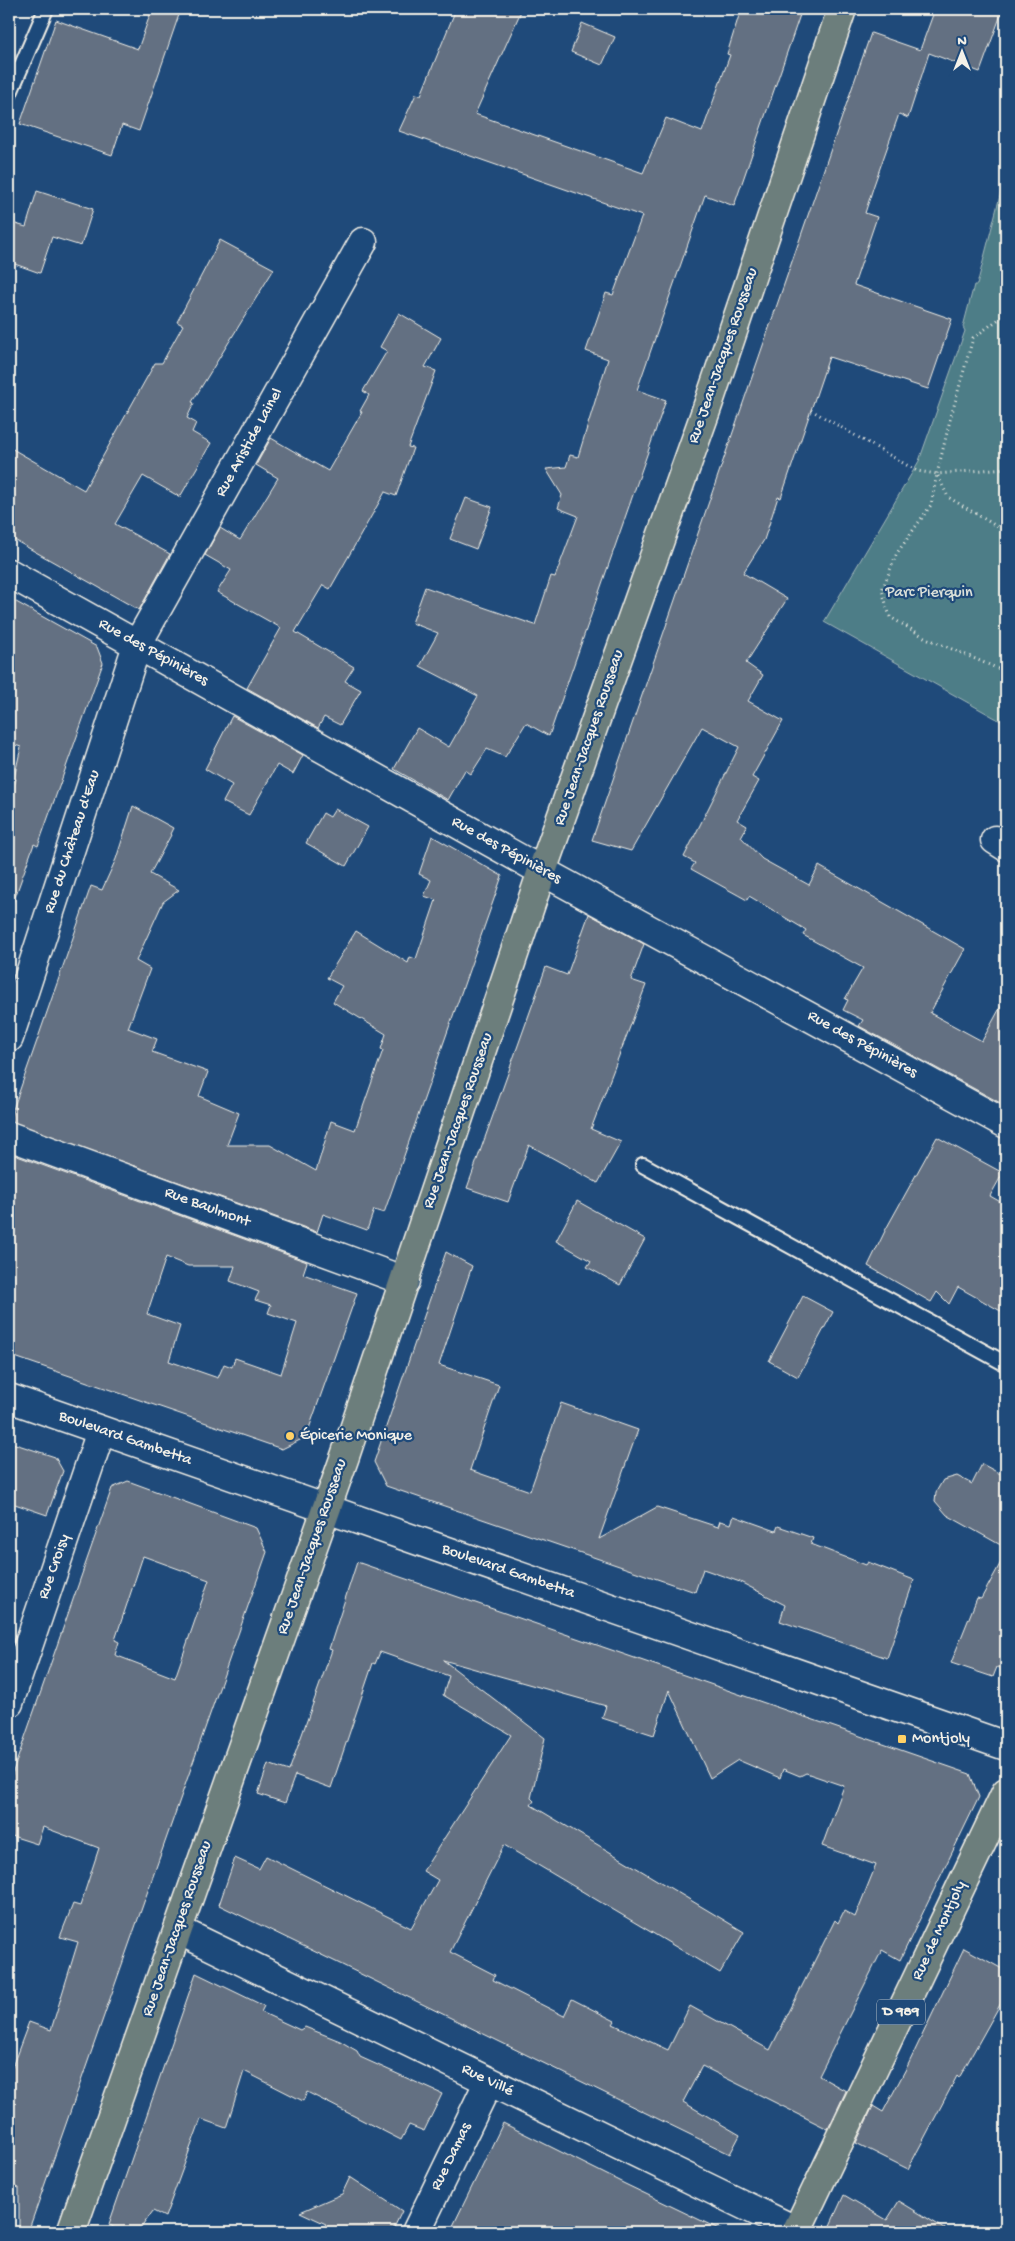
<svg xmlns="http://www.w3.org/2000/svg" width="1015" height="2241" font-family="'Gochi Hand',sans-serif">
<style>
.green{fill:#4e7d87;stroke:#a1b7b8}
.building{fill:#637082;stroke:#f4f1e8;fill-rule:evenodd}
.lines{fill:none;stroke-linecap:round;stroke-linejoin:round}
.service-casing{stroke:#f4f1e8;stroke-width:18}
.minor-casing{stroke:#f4f1e8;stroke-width:31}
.tertiary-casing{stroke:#f4f1e8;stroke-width:31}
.primary-casing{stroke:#f4f1e8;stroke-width:31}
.path{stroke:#f4f1e8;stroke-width:3;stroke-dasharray:1 4;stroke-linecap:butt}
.service{stroke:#1f4a7a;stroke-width:14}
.minor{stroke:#1f4a7a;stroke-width:28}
.tertiary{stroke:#1f4a7a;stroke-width:28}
.primary{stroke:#6c7e7c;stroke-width:28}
.poi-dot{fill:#ffd166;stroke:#1f4a7a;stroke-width:2}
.labels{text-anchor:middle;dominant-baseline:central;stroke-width:4.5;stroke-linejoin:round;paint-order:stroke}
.shield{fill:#1f4a7a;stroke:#b4bfc7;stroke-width:1}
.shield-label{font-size:15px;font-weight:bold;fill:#f4f1e8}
.street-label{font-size:16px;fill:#f4f1e8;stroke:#1f4a7a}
.park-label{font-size:16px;fill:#dbe0d9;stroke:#1f4a7a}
.poi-label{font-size:16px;fill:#f4f1e8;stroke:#1f4a7a;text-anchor:start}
</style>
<rect width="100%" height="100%" fill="#1f4a7a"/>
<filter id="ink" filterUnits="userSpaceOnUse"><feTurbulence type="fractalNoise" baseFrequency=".02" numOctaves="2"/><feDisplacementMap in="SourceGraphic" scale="10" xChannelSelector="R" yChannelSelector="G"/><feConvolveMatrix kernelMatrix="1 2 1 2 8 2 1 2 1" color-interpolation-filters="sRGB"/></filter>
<g filter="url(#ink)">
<path class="green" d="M 1004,180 L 1006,180 L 1006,724 L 824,622 L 919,461 L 965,331 L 963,327 L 974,285 L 977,285 Z"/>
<path class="building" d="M 152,9 L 181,9 L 139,131 L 122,125 L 112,155 L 20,124 L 56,20 L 138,49 Z
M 456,9 L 522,9 L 475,114 L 643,173 L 666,118 L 702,132 L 730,55 L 727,54 L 741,9 L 802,9 L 734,206 L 705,195 L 637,390 L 666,400 L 549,736 L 526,723 L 505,757 L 487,749 L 471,774 L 465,770 L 448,800 L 394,769 L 417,728 L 449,747 L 478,696 L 420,666 L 438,633 L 412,623 L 425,587 L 535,625 L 551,576 L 555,577 L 578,516 L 558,508 L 562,495 L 546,469 L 566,467 L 570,455 L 578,457 L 608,359 L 586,351 L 606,293 L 613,295 L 642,216 L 399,131 L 416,94 L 421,95 Z
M 935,9 L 1003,9 L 980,72 L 929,53 L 908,118 L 899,114 L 874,185 L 865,213 L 877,217 L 854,285 L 952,319 L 928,389 L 829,357 L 781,498 L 778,497 L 764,540 L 743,573 L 787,599 L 746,663 L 763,675 L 748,701 L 783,721 L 752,777 L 759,781 L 737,820 L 747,826 L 741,837 L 762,859 L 809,885 L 819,866 L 965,949 L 930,1013 L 982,1041 L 1006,997 L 1006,1106 L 859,1026 L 863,1020 L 843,1010 L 848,1000 L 845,999 L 863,968 L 803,935 L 806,930 L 749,896 L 747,900 L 691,869 L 695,863 L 684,857 L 739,747 L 702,727 L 631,851 L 592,840 L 871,33 L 920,50 Z
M 582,23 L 615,37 L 602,65 L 571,52 Z
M 37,191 L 93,209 L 81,246 L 52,237 L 40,273 L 9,262 L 9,222 L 26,227 Z
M 220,240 L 274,269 L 192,402 L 194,403 L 187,418 L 196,423 L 192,432 L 211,443 L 180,497 L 143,476 L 115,524 L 170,554 L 139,610 L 9,537 L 9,447 L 84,490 L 155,363 L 162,363 L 183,325 L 177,322 Z
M 399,313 L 441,338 L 425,367 L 436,371 L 408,447 L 413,448 L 396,496 L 385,492 L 330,589 L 323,585 L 295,632 L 354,667 L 345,681 L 361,690 L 340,725 L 324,717 L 318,728 L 247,688 L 281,628 L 217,592 L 231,570 L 205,555 L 220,528 L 240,540 L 278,478 L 256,465 L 271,438 L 328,471 L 362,412 L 360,411 L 369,395 L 363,391 L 387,351 L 380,347 Z
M 466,498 L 492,507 L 476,549 L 450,539 Z
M 9,598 L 97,647 L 103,663 L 38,846 L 34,844 L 13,903 L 9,902 L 9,804 L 16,779 L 14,778 L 21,747 L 9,743 Z
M 232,716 L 303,755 L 293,774 L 277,765 L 249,815 L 223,802 L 232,785 L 205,769 Z
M 133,806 L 173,828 L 170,834 L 171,835 L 150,874 L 179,890 L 163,902 L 136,961 L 150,969 L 128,1028 L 157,1039 L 152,1052 L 208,1072 L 199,1096 L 239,1113 L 227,1145 L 270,1145 L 316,1171 L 331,1121 L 355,1130 L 383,1050 L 381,1049 L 386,1034 L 333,1002 L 342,986 L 327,978 L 356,931 L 408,963 L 410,957 L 416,959 L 436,900 L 424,896 L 431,880 L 419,874 L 432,836 L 502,876 L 384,1213 L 374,1210 L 367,1230 L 323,1214 L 317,1232 L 9,1121 L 91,886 L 102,890 L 116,859 Z
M 335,809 L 368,827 L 346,866 L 306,843 L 323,813 L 330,817 Z
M 589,914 L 644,944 L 631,980 L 646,985 L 591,1129 L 621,1142 L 598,1183 L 529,1145 L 508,1202 L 467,1188 L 546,967 L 567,975 Z
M 937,1137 L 1003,1173 L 990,1196 L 1006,1205 L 1006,1314 L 958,1287 L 949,1304 L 937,1292 L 931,1302 L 868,1266 L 886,1229 Z
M 9,1153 L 307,1262 L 303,1274 L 357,1293 L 306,1437 L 282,1449 L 9,1355 ZM 166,1257 L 188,1266 L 235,1266 L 230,1281 L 259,1292 L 255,1300 L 271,1305 L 268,1313 L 297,1323 L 281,1374 L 235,1358 L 232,1367 L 224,1364 L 218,1378 L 169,1361 L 180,1326 L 147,1314 Z
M 577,1201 L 645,1239 L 620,1285 L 587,1267 L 591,1261 L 556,1241 Z
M 446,1252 L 472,1266 L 439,1365 L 499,1385 L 470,1470 L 530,1491 L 561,1403 L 638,1430 L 599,1539 L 657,1507 L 718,1527 L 720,1521 L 731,1524 L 734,1516 L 776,1531 L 778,1526 L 813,1538 L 811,1544 L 866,1565 L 868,1562 L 914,1580 L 887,1658 L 780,1621 L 785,1605 L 740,1582 L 703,1569 L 695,1592 L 386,1486 L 374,1462 Z
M 803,1296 L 833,1312 L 798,1377 L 769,1361 Z
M 9,1442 L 55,1457 L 63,1471 L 47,1515 L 9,1502 Z
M 982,1464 L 1006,1477 L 1006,1548 L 947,1515 L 935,1501 L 936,1492 L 943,1480 L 957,1476 L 972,1484 Z
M 128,1481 L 256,1528 L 267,1552 L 28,2232 L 19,2232 L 19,2188 L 9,2184 L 9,2139 L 14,2129 L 9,2127 L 9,2106 L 12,2094 L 9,2093 L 9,2075 L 29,2022 L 51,2030 L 78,1942 L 60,1937 L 73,1904 L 80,1906 L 99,1848 L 43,1827 L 37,1844 L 9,1835 L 9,1783 L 112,1488 ZM 143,1556 L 209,1580 L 175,1678 L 115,1655 L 119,1642 L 115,1640 Z
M 1006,1553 L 1006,1670 L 997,1667 L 993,1677 L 951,1663 L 977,1598 L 981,1599 Z
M 357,1562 L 970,1774 L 979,1797 L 900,1960 L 882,1950 L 819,2076 L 846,2091 L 828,2129 L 702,2066 L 683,2102 L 740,2135 L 730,2154 L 219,1905 L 235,1858 L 259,1869 L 266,1856 L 411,1928 L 438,1880 L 423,1871 L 511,1735 L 443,1695 L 449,1676 L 380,1652 L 375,1664 L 373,1663 L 331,1788 L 295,1775 L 285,1803 L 258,1794 L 268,1764 L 289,1771 L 332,1650 L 329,1649 ZM 443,1660 L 606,1706 L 602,1718 L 654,1735 L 669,1690 L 710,1778 L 738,1760 L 780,1778 L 783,1769 L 800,1776 L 806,1773 L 844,1786 L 822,1846 L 876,1865 L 855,1917 L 844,1911 L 838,1923 L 835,1920 L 770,2050 L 690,2006 L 668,2050 L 613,2024 L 615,2021 L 572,1999 L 564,2016 L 493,1980 L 495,1975 L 450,1952 L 504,1845 L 720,1973 L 744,1932 L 531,1805 L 534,1801 L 531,1798 L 545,1738 Z
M 964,1948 L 1006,1971 L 1006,1994 L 959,2078 L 957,2076 L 908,2169 L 856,2143 L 873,2106 L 883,2112 L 908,2065 Z
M 196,1973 L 264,2006 L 261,2012 L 300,2030 L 305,2027 L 340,2041 L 357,2051 L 360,2057 L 442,2094 L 424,2131 L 409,2125 L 401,2140 L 307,2092 L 303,2101 L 244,2071 L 226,2128 L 201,2119 L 165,2217 L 153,2211 L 138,2232 L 120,2232 L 109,2224 Z
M 503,2123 L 625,2184 L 725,2232 L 450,2232 Z
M 350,2177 L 402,2211 L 392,2232 L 322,2232 L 326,2224 L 300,2212 L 342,2194 Z
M 844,2195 L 887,2220 L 899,2201 L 950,2232 L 827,2232 Z"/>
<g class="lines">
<defs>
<path id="service" d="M 9,95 L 46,9
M 643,1165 L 1006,1364"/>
<path id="minor" d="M 9,573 L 542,871 L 1006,1124
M 995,840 L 1006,847
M 9,1038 L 137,645 L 363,242
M 9,1136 L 405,1281
M 9,1703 L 101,1431
M 178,1930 L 797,2231
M 416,2232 L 489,2081"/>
<path id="tertiary" d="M 9,1398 L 1006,1746"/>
<path id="primary" d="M 71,2232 L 345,1456 L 542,871 L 708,405 L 842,9
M 796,2232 L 1006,1792"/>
</defs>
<use href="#service" class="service-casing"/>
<use href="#minor" class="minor-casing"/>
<use href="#tertiary" class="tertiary-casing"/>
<use href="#primary" class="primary-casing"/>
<path class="path" d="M 1006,314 L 973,338 L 950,420 L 937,474 L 1006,468
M 811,410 L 917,471 L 937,474 L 931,505 L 897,553 L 882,590 L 890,617 L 926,638 L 1006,672
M 938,476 L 948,497 L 1006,532"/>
<use href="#service" class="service"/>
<use href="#minor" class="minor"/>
<use href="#tertiary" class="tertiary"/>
<use href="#primary" class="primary"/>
</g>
</g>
<g class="poi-dot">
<circle cx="290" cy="1436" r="5"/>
<rect x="897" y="1734" width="10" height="10" rx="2.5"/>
</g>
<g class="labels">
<rect class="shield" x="877" y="1999.5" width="48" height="25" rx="4"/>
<g class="shield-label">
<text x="901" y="2012">D 989</text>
</g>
<g class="street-label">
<text transform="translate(724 356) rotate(-71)">Rue Jean-Jacques Rousseau</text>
<text transform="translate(250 443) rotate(-61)">Rue Aristide Lainel</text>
<text transform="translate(153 653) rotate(29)">Rue des Pépinières</text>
<text transform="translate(590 738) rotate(-71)">Rue Jean-Jacques Rousseau</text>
<text transform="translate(73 842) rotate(-72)">Rue du Château d'Eau</text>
<text transform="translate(506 851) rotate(29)">Rue des Pépinières</text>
<text transform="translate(862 1045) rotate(29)">Rue des Pépinières</text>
<text transform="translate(459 1121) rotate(-71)">Rue Jean-Jacques Rousseau</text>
<text transform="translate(207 1208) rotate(20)">Rue Baulmont</text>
<text transform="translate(125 1439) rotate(19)">Boulevard Gambetta</text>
<text transform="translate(313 1547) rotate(-71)">Rue Jean-Jacques Rousseau</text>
<text transform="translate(55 1567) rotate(-71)">Rue Croisy</text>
<text transform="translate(508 1572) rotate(19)">Boulevard Gambetta</text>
<text transform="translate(178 1929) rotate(-71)">Rue Jean-Jacques Rousseau</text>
<text transform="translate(940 1931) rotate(-65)">Rue de Montjoly</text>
<text transform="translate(487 2081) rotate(26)">Rue Villé</text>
<text transform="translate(452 2157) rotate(-64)">Rue Damas</text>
</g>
<g class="park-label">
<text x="929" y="593">Parc Pierquin</text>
</g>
<g class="poi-label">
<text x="300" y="1436">Épicerie Monique</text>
<text x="912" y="1739">Montjoly</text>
</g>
</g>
<rect width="1015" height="2241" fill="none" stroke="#1f4a7a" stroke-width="30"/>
<rect x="15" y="15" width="985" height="2211" fill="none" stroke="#f4f1e8" stroke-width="2" filter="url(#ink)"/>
<g transform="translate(962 52)" stroke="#1f4a7a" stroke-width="4" paint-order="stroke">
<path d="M0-4L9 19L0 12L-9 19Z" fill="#f4f1e8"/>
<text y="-8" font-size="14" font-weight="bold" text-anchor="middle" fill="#f4f1e8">N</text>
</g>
</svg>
